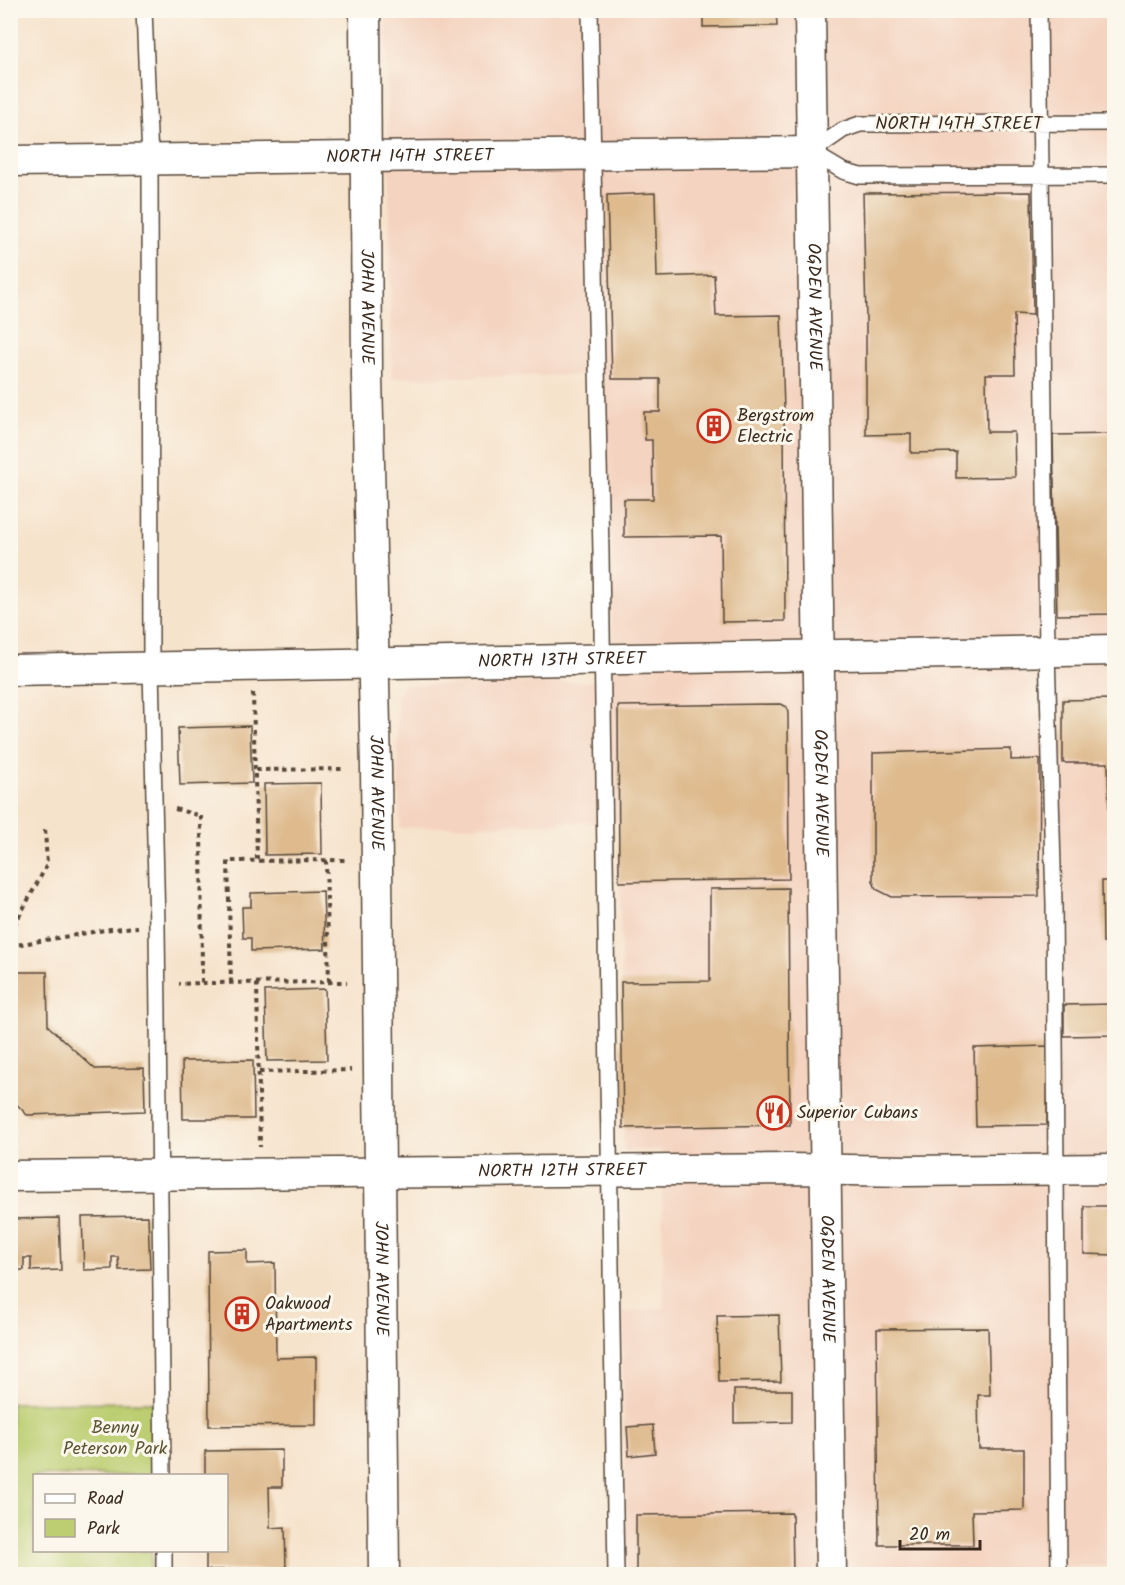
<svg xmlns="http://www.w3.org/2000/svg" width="1125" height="1585" font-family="Kalam,sans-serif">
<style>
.built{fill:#f4d3c0}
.green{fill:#bcce71;stroke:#7c7c48;stroke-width:1.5}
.building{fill:#deba8d}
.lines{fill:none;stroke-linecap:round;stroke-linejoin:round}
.lane-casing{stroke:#574638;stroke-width:18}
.street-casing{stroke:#574638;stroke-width:33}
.path{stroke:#574638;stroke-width:4;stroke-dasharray:4.5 4.5;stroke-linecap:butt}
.lane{stroke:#fff;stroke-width:15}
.street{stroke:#fff;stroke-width:30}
.labels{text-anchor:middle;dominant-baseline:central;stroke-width:6;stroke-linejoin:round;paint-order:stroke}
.street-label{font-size:18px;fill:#3b2a1e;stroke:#fbf7ec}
.poi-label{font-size:18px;fill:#3b2a1e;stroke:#fbf7ec;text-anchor:start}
.park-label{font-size:18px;fill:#5b5333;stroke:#fbf7ec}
</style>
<rect width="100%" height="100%" fill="#fbf7ec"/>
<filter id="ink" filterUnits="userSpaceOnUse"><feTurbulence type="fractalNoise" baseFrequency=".0167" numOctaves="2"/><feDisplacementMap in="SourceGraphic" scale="12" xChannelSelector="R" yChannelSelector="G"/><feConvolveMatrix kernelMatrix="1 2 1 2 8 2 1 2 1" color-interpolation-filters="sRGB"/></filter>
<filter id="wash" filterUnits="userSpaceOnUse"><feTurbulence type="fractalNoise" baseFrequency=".008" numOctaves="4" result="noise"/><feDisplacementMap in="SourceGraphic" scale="24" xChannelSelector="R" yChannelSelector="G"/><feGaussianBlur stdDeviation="1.35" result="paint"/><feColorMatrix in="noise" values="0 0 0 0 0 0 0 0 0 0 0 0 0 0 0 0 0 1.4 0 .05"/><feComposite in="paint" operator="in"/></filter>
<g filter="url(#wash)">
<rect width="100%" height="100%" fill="#f6e3cc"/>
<path class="built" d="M 386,11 L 1114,11 L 1114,1566 L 1053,1566 L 1053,1574 L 627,1574 L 622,1313 L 664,1308 L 661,1150 L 624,1150 L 619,821 L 400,828 L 397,710 L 397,695 L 403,685 L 612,681 L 611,537 L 608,499 L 605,375 L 392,378 Z"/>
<path class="green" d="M 153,1402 L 152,1475 L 34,1476 L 34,1550 L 152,1551 L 151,1574 L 11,1574 L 11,1403 Z"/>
<g id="blocks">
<path class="building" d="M 703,10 L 776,10 L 777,26 L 703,27 Z
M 1031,192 L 1033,315 L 1014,314 L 1015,374 L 986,374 L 987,432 L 1014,432 L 1015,477 L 956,478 L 956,452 L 911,453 L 911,434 L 866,435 L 866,318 L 863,193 Z
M 655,193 L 657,277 L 714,275 L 716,316 L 781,315 L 784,410 L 785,621 L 722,622 L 721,536 L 624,537 L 624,499 L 653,499 L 652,440 L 645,440 L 644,412 L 660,412 L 660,379 L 612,379 L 607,195 Z
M 1114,434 L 1114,614 L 1057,615 L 1053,435 Z
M 1114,699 L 1114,822 L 1109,822 L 1108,763 L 1063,763 L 1063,700 Z
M 781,704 L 787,707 L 788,714 L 789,879 L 619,882 L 618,706 Z
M 250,726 L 252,783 L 180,785 L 178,728 Z
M 1011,749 L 1011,760 L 1040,759 L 1039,896 L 892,897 L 876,889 L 873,881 L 873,753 Z
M 321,783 L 322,854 L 265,855 L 264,784 Z
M 1102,881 L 1114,881 L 1114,943 L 1103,943 Z
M 788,888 L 790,1125 L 623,1128 L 621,982 L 710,981 L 710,889 Z
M 323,891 L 325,949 L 251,951 L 251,938 L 243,938 L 242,907 L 251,907 L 251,893 Z
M 10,972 L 47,972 L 48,1026 L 95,1069 L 144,1068 L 145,1111 L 27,1115 L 10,1097 Z
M 325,989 L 327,1060 L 267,1061 L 265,991 Z
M 1114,1004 L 1114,1035 L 1064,1036 L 1064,1005 Z
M 1048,1046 L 1047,1125 L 976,1126 L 974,1048 Z
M 253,1060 L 254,1119 L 183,1119 L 182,1061 Z
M 1084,1206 L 1113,1206 L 1114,1255 L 1084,1254 Z
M 148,1216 L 150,1269 L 119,1270 L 118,1257 L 112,1257 L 112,1269 L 84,1270 L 82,1217 Z
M 59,1218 L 61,1270 L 31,1271 L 31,1258 L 24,1258 L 24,1270 L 10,1270 L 10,1219 Z
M 247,1250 L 247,1264 L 275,1263 L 276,1358 L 316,1357 L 316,1425 L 209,1426 L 208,1251 Z
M 779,1315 L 781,1381 L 719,1382 L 717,1316 Z
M 988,1328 L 990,1395 L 978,1395 L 979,1449 L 1024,1449 L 1024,1510 L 972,1511 L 973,1545 L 879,1545 L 877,1329 Z
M 734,1390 L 792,1390 L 792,1422 L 734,1423 Z
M 653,1425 L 655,1453 L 629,1456 L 627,1427 Z
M 282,1450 L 282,1487 L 269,1487 L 270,1528 L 285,1527 L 286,1569 L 206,1570 L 206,1550 L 226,1550 L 226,1476 L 205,1476 L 205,1451 Z
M 792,1513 L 793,1574 L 636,1574 L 636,1515 Z"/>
</g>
</g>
<g filter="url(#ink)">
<use href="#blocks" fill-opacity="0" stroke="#574638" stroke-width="1.5"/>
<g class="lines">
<defs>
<path id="lane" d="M 144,10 L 150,160 L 151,668 L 157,926 L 163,1476
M 590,10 C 592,191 598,372 601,553 C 606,893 609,1234 616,1574
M 1039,10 L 1047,651 L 1054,903 L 1059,1574
M 1114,123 L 860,124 L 843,130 L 811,152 L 843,171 L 860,176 L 1114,175
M 164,1550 L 164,1574"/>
<g id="street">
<path id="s1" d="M 365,10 L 367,376 L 376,769 L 384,1574"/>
<path id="s2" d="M 810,10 L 831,1574"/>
<path id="s3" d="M 10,161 L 811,152"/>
<path id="s4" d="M 10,670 C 379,665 746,656 1114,650"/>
<path id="s5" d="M 10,1176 L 790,1169 L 907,1171 L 1114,1169"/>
</g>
</defs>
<use href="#lane" class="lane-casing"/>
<use href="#street" class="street-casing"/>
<path class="path" d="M 253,693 L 257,860
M 256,770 L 345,769
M 175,809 L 201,816 L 202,983 L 179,984
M 326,860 L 329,982
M 10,933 L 47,865 L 45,828
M 10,946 L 111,929 L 138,927
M 202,983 L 347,982
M 231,983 L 228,861 L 347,860
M 257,983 L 260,1147
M 259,1072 L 351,1070
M 10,1108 L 16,1103"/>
<use href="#lane" class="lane"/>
<use href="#street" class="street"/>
</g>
</g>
<defs>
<symbol id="building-ring" viewBox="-11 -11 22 22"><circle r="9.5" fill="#fbf7ec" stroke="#c8321e" stroke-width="1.5"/><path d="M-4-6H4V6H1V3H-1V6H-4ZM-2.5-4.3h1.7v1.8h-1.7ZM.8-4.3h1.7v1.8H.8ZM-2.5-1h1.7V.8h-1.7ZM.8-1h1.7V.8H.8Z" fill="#c8321e"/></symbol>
<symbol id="restaurant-ring" viewBox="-11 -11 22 22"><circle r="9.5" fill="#fbf7ec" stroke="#c8321e" stroke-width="1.5"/><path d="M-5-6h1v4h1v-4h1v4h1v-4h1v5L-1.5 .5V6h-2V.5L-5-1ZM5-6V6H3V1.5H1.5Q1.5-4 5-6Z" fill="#c8321e"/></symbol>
</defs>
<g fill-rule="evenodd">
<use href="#building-ring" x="695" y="407" width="38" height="38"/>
<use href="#restaurant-ring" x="755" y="1094" width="38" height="38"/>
<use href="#building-ring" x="223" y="1295" width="38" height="38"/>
</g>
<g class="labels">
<g class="street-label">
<text x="959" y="124">NORTH 14TH STREET</text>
<text stroke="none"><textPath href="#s3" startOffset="400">NORTH 14TH STREET</textPath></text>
<text stroke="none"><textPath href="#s1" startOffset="297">JOHN AVENUE</textPath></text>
<text stroke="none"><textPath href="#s2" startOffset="297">OGDEN AVENUE</textPath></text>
<text stroke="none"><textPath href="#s4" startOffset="552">NORTH 13TH STREET</textPath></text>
<text stroke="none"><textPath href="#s1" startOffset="783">JOHN AVENUE</textPath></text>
<text stroke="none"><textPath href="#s2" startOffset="783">OGDEN AVENUE</textPath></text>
<text stroke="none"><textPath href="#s5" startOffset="552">NORTH 12TH STREET</textPath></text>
<text stroke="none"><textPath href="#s1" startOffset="1269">JOHN AVENUE</textPath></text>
<text stroke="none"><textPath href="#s2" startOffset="1269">OGDEN AVENUE</textPath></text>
</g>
<g class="poi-label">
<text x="737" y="416">Bergstrom<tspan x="737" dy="21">Electric</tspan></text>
<text x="797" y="1113">Superior Cubans</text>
<text x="265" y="1304">Oakwood<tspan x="265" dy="21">Apartments</tspan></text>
</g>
<g class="park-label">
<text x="115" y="1428">Benny<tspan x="115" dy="21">Peterson Park</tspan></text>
</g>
</g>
<rect width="1125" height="1585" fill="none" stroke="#fbf7ec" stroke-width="36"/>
<rect x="33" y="1474" width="195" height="78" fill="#fbf7ec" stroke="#aea59a" stroke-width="1.5"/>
<rect x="45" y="1494" width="30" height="9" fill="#ffffff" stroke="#aea59a" stroke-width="1.5"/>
<text x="87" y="1504" font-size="18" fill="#3b2a1e">Road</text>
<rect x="45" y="1519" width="30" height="18" fill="#bcce71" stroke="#aea59a" stroke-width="1.5"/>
<text x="87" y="1534" font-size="18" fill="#3b2a1e">Park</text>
<path d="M900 1540v9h80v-9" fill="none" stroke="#3b2a1e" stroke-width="3"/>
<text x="909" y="1540" font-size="18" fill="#3b2a1e" stroke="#fbf7ec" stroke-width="4.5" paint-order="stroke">20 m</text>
</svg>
